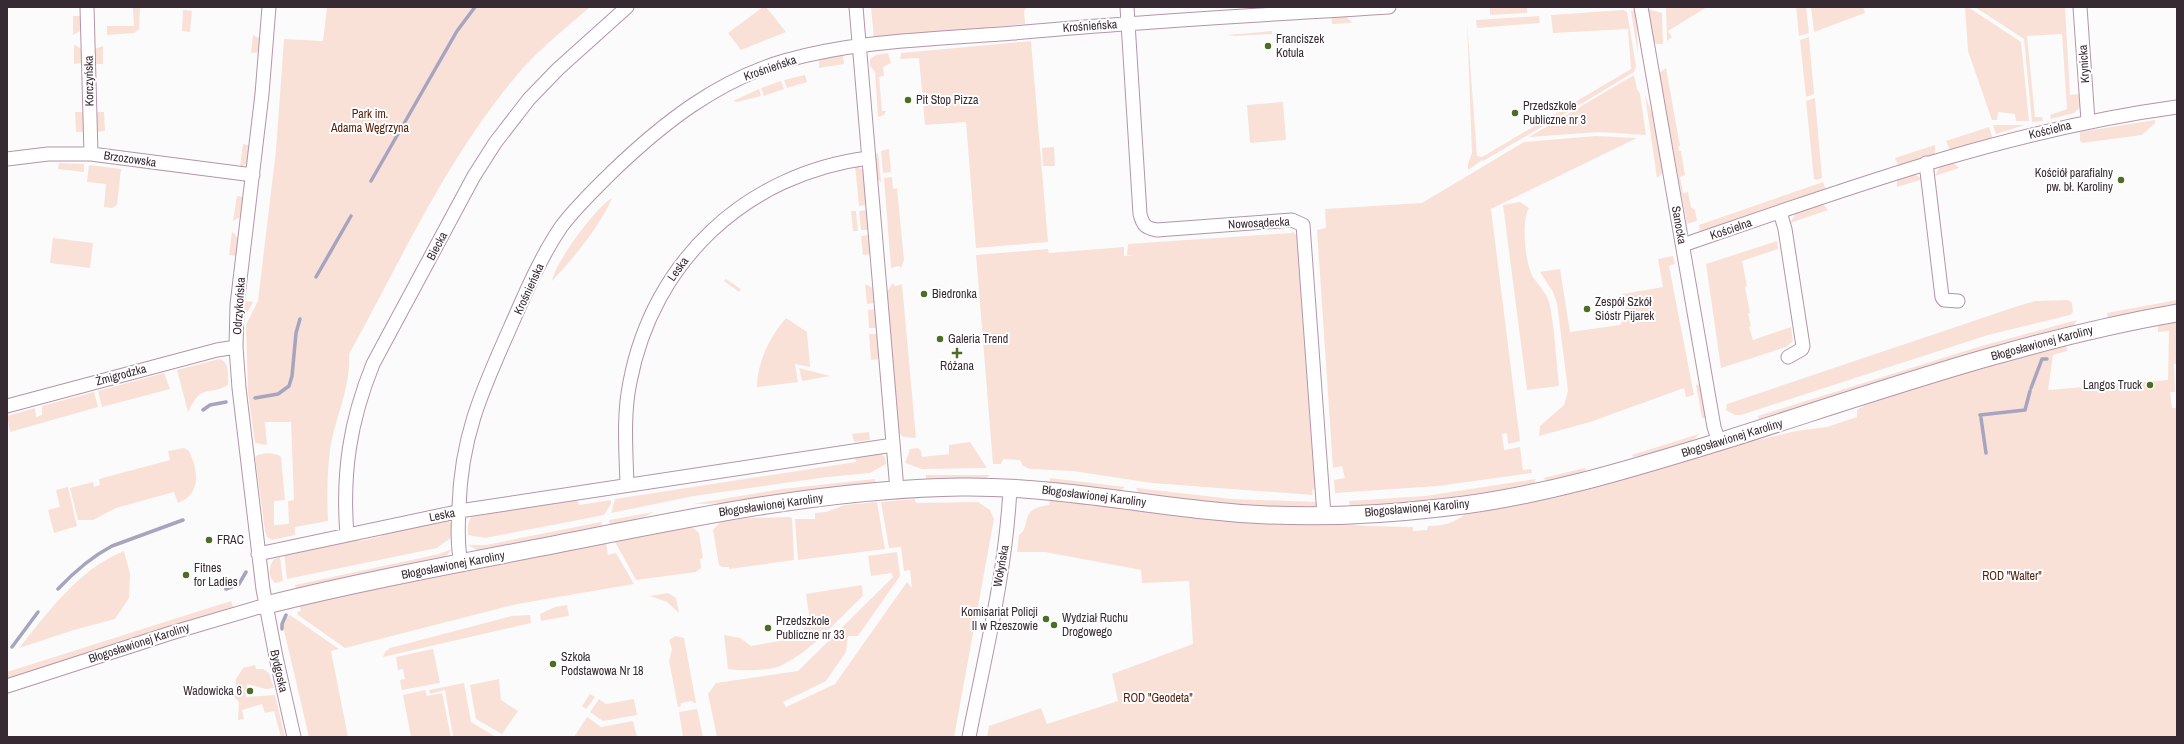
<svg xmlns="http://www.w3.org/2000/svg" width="2184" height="744" font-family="'Archivo Narrow',sans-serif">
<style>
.green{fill:#f9e1d8}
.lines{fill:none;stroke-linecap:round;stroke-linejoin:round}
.stream{stroke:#a6a4be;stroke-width:3.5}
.minor-casing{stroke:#b594a9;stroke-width:15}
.tertiary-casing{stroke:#b594a9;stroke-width:19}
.minor{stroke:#fff;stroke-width:13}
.tertiary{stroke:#fff;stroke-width:17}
.poi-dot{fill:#4c6d24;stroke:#fff;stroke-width:1.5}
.labels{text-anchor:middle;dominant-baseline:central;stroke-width:4;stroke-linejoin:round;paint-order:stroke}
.street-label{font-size:12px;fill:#372a32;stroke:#fff}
.poi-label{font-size:12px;fill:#372a32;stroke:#fff;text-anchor:start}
.park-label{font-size:12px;fill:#57200a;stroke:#fff}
</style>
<rect width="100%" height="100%" fill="#fbfbfb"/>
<path class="green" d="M 327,7 L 590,7 C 567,27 536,52 517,75 C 446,159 402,259 349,354 C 351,387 335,418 330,450 C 327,474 327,497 328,521 L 295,527 L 295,535 L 272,540 L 267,537 L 265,531 L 255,457 C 261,452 275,452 281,457 L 285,500 L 274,501 L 274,525 L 289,524 L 288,501 L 294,500 L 291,422 L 265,422 L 267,445 L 255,443 L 248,393 L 246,325 L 258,301 L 276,150 L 284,39 L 323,41 Z
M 763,7 L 766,7 L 786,32 L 741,50 L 728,33 Z
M 871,7 L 1027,7 L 1024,11 L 1025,24 L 874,38 Z
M 1490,7 L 1527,7 L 1527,13 L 1490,15 Z
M 1666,7 L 1707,7 L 1668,31 L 1672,37 L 1667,41 Z
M 1796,7 L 1806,7 L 1809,33 L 1799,36 Z
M 1811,7 L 1863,7 L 1865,13 L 1814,32 Z
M 1965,7 L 1968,7 L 2021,42 L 2029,121 L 2016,121 L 2015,114 L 1998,112 L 1997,120 L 1992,120 L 1968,51 Z
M 1975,7 L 2065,7 L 2070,95 L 2081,94 L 2081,106 L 2074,113 L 2051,119 L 2050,115 L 2067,109 L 2062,34 L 2027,36 L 2035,117 L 2042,117 L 2043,121 L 2032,122 L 2024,39 Z
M 133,8 L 140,8 L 139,29 L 134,33 L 107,35 L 107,26 L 134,26 Z
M 1648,9 L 1662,13 L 1663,44 L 1657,44 L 1653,41 Z
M 183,10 L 192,11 L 190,32 L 182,31 Z
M 1623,10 L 1627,12 L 1636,66 L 1634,72 L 1561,116 L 1557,116 L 1557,118 L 1483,161 L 1482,160 L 1468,170 L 1468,164 L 1472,153 L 1467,21 L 1477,156 L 1482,157 L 1631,69 L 1628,29 L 1553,33 L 1551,15 Z
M 1636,10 L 1638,55 L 1631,11 Z
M 73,16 L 81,16 L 82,30 L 73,35 Z
M 1331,16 L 1346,16 L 1352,23 L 1332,24 Z
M 1539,16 L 1540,23 L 1477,28 L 1476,20 Z
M 1272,31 L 1272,34 L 1235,36 L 1227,35 Z
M 253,35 L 259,38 L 261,42 L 259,52 L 251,53 Z
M 1809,37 L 1814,94 L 1806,97 L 1800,40 Z
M 1031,41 L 1048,242 L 976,248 L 966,122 L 925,125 L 919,58 L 900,59 L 901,53 Z
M 74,45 C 83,47 84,56 82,63 L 74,64 Z
M 103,46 L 103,64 L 96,64 L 94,63 L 95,49 Z
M 888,53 L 891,63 L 883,67 L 884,76 L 879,77 L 882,111 L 886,111 L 884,115 L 878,117 L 875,72 L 870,66 L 870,59 L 876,55 Z
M 843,55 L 844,64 L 819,68 L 819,59 Z
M 1666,68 L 1680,146 L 1678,146 L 1679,151 L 1681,151 L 1685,175 L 1680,177 L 1683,193 L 1688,192 L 1691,207 L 1695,210 L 1697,221 L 1687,224 L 1659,73 Z
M 805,75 L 807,82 L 787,88 L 784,80 Z
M 1634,75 L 1637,89 L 1640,94 L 1646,135 L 1599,132 L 1529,137 Z
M 781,81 L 784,89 L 764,96 L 761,88 Z
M 759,89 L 761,96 L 737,102 L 733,101 Z
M 1645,95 L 1656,124 L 1664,171 L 1657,178 Z
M 1815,98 L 1822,178 L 1817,180 L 1814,179 L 1806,101 Z
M 1283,102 L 1286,140 L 1250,143 L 1247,105 Z
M 75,112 L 84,112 L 85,132 L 76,132 Z
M 98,112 L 104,112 L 105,131 L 95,132 L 96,114 Z
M 2155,120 L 2155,123 L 2142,135 L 2082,143 L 2080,141 L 2080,132 Z
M 1993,125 L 2025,125 L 1996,134 Z
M 1989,127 L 1993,139 L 1950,150 L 1946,141 Z
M 1596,136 L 1637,138 L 1491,209 L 1520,441 L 1508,444 L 1507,433 L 1502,434 L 1504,450 L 1520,447 L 1523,470 L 1531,469 L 1532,473 L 1438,486 L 1335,493 L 1334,480 L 1345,478 L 1342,466 L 1333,468 L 1317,230 L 1326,228 L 1325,209 L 1422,203 L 1524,142 Z
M 243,144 L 251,146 L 248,163 L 240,167 Z
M 1935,145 L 1935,155 L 1898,165 L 1895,158 Z
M 1054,147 L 1055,166 L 1043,166 L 1042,148 Z
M 889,149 L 891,172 L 883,173 L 881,151 Z
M 878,152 L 881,182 L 876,178 L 875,157 Z
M 1953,162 L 1959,168 L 1935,176 L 1940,166 Z
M 59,163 L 84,164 L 84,172 L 58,169 Z
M 89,165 L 121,169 L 117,205 L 112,208 L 104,207 L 106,184 L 87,182 Z
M 855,165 L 863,170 L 868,205 L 859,206 Z
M 140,166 L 214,175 L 213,177 L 136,168 Z
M 1914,174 L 1923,179 L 1897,187 L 1897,179 Z
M 892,177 L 893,189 L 897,188 L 904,260 L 901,268 L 899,266 L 891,268 L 884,178 Z
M 1823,182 L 1826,190 L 1700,232 L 1699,225 Z
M 237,196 L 244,197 L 242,216 L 233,221 Z
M 612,198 C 601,225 572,260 552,281 C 554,264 596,207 612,198 Z
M 1520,202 L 1529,208 C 1521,221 1525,263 1533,277 C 1539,286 1548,294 1550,306 C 1555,332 1556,359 1559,386 L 1527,390 L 1503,205 Z
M 1820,204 L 1824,205 L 1828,210 L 1790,223 L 1796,213 Z
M 868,210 L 869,230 L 861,230 L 859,211 Z
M 851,211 L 856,211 L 858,231 L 853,231 Z
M 232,232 C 240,237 240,248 236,256 L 229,255 Z
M 1293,232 L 1297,236 L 1316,489 L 1312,490 L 1313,495 L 1152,483 L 1073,471 L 1030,469 L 1023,466 L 1020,460 L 1003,459 L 1001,464 L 993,464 L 976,255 L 1048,249 L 1049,253 L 1124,247 L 1124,256 L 1135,255 L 1127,255 L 1128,244 L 1291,233 Z
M 870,235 L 872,254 L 863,255 L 861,236 Z
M 53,238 L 93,243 L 90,268 L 50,263 Z
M 1777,241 L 1778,249 L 1742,261 L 1747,286 L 1745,287 L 1750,313 L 1748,314 L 1751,326 L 1749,327 L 1753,340 L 1791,327 L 1793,341 L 1786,347 L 1721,368 L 1706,264 Z
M 1673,256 L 1675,264 L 1669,266 L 1694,395 L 1686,397 L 1684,388 L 1590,422 L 1539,436 L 1540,426 L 1564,405 L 1568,391 L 1557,303 L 1553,292 L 1540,272 L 1560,269 L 1570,332 L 1620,325 L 1626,316 L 1623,294 L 1663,287 L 1658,259 Z
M 726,279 L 741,289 L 739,292 L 724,281 Z
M 893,283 L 895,286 L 902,284 L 916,438 L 903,437 L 897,430 L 886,293 Z
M 865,284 L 873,288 L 876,303 L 867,304 Z
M 2068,300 L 2072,303 L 2073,312 L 2070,315 L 1988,335 L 1741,415 L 1735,415 L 1726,410 L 1727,404 L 2021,305 L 2036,301 Z
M 2177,300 L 2177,306 L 2108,319 L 2107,313 Z
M 246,301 L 253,302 L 242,322 L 243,304 Z
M 876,309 L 878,328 L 869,328 L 868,310 Z
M 786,318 L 807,332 L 810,367 L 795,364 L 798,382 L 757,387 C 757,362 770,337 786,318 Z
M 2077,320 L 2073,326 L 1760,422 L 1758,416 L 1978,347 Z
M 2177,322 L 2177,364 L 2174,364 L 2175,392 L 2170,392 L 2172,408 L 2177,408 L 2177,737 L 987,737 L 989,726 L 1041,708 L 1047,724 L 1118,701 L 1112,674 L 1193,644 L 1189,581 L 1142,583 L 1141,570 L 1045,552 L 1017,552 L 1019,535 C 1033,525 1017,509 1049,505 L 1050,499 L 1368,526 L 1413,527 L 1413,531 L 1427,530 L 1428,526 C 1443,526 1456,523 1467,512 L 1755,437 L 1758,440 L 1796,431 L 1827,427 L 1857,417 L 1857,410 L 1875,399 L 2066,343 L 2067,351 L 2053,355 L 2048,390 L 2168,380 L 2169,331 L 2158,332 L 2158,324 Z
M 869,334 L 878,334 L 881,359 L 871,360 Z
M 219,359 C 230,361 228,376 228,385 C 206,397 203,382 188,412 L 177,370 Z
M 799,368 L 830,376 L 802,381 Z
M 164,373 L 170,389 L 102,407 L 98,391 Z
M 1701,384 L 1705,418 L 1702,418 L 1696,385 Z
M 94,392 L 98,407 L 10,432 L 7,416 L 35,408 L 36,417 L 42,415 L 42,406 Z
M 869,432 L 870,440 L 854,442 L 852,434 Z
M 1699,434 C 1685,453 1654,453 1633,457 L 1632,455 Z
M 970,442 L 987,468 L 922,469 L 905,463 L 910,449 L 918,448 L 921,451 L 922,457 L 949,454 L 949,445 Z
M 184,448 L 189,451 C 198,470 202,494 178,503 L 174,492 L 116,508 L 93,520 L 78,520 L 70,488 L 93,482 L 94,487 L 100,485 L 99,479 L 170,460 L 168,451 Z
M 881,453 L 885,457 L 886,464 L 870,473 L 827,477 L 694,496 L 611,513 L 615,499 L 856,462 L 855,457 Z
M 1585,468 L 1586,470 L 1576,475 L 1549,482 L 1543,478 Z
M 926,475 L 990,475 L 983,480 L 926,481 Z
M 1050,478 L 1125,487 L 1120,491 L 1050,484 Z
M 875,479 L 876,485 L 735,503 L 693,504 L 782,489 Z
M 1536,479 L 1532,486 L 1425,503 L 1350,507 L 1349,501 L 1425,496 Z
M 68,487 L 77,526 L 54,533 L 48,510 L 60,507 L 56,490 Z
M 1136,488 L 1232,499 L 1318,502 L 1315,508 L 1249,507 L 1139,494 Z
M 577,499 L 579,505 L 611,500 L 611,504 L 604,515 L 485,538 L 468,535 L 468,524 L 471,517 Z
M 915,499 L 916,503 L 978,502 L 990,510 L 994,519 L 954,737 L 717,737 L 708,694 L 716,683 L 798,671 L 893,577 L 891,573 L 871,576 L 868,556 L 897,552 L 900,576 L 858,636 L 848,636 L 846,652 L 826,681 L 783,702 L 786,707 L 835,684 L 907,582 L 912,588 L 910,570 L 904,571 L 901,547 L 889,548 L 881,502 Z
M 877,502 L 885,549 L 798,560 L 795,519 L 815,519 L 815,513 L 826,512 L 845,505 Z
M 654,512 L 634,522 L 610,526 L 609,520 Z
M 790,517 L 792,518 L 794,560 L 729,569 L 729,567 L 722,567 L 719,565 L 713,530 L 720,522 L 746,518 Z
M 448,520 L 453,527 L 453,536 L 437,548 L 287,579 L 284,553 L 354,538 L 360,541 L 382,536 L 385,531 Z
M 601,522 L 603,528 L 479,551 L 468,545 L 486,545 Z
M 691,526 L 699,533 L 703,558 L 700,559 L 701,568 L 696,572 L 636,580 L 614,540 Z
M 606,542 L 608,555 L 616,553 L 634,584 L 517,604 L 345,648 L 298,615 L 297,612 L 301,611 L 299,604 Z
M 452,549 L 444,559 L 296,591 L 295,585 L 439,554 Z
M 124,551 L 130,574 L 129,598 L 115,619 L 74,630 L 19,648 C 49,611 79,569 124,551 Z
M 280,557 L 283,581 L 275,583 C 267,576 269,566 274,559 Z
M 862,585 L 863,596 C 839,618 810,653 780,666 C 769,671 740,671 728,669 L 724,635 L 740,638 L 751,646 L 796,638 L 810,621 L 806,594 Z
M 668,593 L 676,598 L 679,613 L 667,602 L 650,596 Z
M 231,601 L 233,607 L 7,679 L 7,672 Z
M 567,605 L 569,616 L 541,621 L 540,614 L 555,607 Z
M 290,615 L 339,649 L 331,651 L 348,737 L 309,737 L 283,626 L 284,620 Z
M 530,615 L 531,623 L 383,657 L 385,652 L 390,648 L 512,616 Z
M 675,636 L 684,638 L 696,703 L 693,703 L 692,701 L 681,703 L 681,706 L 678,707 L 669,661 L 672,649 L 669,640 Z
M 433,649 L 440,683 L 402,690 L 400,680 L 405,679 L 403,669 L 398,670 L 396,657 Z
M 255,665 L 256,669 L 263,669 L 269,673 L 274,688 L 266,689 L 247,684 L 246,697 L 275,695 L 285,737 L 281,737 L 274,711 L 265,713 L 262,704 L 242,710 L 244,719 L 238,720 L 239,702 L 234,697 L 236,679 L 243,668 Z
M 499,679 L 501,700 L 518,711 L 502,734 L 476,719 L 470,685 Z
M 464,683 L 471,722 L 496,737 L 451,737 L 453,736 L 445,690 L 430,694 L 429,690 Z
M 425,690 L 427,696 L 442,693 L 451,737 L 411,737 L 403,695 Z
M 590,694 L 595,697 L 586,709 L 582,706 Z
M 599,699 L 606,704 L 634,699 L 637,715 L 603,721 L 590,712 Z
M 697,709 L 703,737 L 683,737 L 679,712 Z
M 587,717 L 601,727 L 633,721 L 637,737 L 574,737 Z"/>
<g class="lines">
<path class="stream" d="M 371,181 L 457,31 L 475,7
M 316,277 L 351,216
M 2031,388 L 2042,359 L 2047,359
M 255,398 L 278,394 L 289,386 L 292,376 L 296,333 L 300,319
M 203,410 L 210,405 L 226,402
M 1980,415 L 2025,410 L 2030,391
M 1981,418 L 1986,453
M 58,589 C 74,572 91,557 112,546 L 183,520
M 226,589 L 239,584 L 246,572
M 282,629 L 282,624 L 286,615
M 12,647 L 38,612"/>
<defs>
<path id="minor" d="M 87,7 L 91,154
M 269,7 L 262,94 L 237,305 L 236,347 L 239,388 L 263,589 L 276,657 L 294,737
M 856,7 L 897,490
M 1127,7 L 1140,214 C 1143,226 1146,228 1157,230 L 1292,220 L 1303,225 L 1324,515
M 1641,7 L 1714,427 L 1719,442
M 2080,7 L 2088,121
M 7,159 L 48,154 L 91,154 L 253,175
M 1926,163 L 1942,297 L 1944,300 L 1958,301
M 1780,212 L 1785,229 L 1803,346 L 1802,349 L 1788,357
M 1683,245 C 1845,189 2007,130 2177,107
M 7,406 L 217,350 L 236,347
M 627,484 C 626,451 623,415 630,382 C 653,261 746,174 868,158
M 347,535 C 342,473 350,421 373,364 L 474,176 L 495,143 L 529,99 L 558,69 L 627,7
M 258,554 L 466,510 L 893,445
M 461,563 C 457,545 458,525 459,507 C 461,436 482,391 510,328 C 525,294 540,258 561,227 C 576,207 594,190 612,172 C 662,124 716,81 784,61 C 858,40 937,39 1014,33 C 1139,21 1264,15 1389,7
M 7,686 L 171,633 L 266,605
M 969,737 C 985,655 1006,572 1010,488"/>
<path id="tertiary" d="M 266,605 C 371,579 477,560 583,539 C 708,514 833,489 961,487 C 1043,486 1123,501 1204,510 C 1282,519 1362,517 1439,508 C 1537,498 1631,469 1725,440 C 1874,393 2022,340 2177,313"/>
</defs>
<use href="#minor" class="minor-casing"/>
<use href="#tertiary" class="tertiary-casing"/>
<use href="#minor" class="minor"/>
<use href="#tertiary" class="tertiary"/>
</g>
<g class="poi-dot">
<circle cx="1268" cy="46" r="4"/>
<circle cx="908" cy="100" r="4"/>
<circle cx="1515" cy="113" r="4"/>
<circle cx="2121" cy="180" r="4"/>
<circle cx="924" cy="294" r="4"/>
<circle cx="1587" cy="309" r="4"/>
<circle cx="940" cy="339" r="4"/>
<path d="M955 347h4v4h4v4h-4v4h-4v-4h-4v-4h4z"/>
<circle cx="2150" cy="385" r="4"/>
<circle cx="209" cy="540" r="4"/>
<circle cx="186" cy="575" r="4"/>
<circle cx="1046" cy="619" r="4"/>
<circle cx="1054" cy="625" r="4"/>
<circle cx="768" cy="628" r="4"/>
<circle cx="553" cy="664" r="4"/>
<circle cx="250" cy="691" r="4"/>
</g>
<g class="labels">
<g class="street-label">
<text transform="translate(1090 26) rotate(-4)">Krośnieńska</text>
<text transform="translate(2084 64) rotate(-94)">Krynicka</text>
<text transform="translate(770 68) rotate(-19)">Krośnieńska</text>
<text transform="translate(89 81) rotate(-91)">Korczyńska</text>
<text transform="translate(2050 130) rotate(-14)">Kościelna</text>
<text transform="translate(130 159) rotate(8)">Brzozowska</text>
<text transform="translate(1259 223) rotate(-3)">Nowosądecka</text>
<text transform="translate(1679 225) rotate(80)">Sanocka</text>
<text transform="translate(1731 229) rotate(-19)">Kościelna</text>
<text transform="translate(437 246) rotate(-62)">Biecka</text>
<text transform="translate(678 269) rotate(-54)">Leska</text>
<text transform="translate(529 289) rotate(-65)">Krośnieńska</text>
<text transform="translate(239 306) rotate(-86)">Odrzykońska</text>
<text transform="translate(2042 343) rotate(-15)">Błogosławionej Karoliny</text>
<text transform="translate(121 375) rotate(-15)">Żmigrodzka</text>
<text transform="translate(1732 438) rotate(-17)">Błogosławionej Karoliny</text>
<text transform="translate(1094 496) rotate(7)">Błogosławionej Karoliny</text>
<text transform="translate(771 505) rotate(-8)">Błogosławionej Karoliny</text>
<text transform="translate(1417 508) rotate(-5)">Błogosławionej Karoliny</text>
<text transform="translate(442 515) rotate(-11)">Leska</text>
<text transform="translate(453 565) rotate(-11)">Błogosławionej Karoliny</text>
<text transform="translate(1001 566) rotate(-80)">Wołyńska</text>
<text transform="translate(139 643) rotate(-18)">Błogosławionej Karoliny</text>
<text transform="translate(279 671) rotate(77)">Bydgoska</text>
</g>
<g class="poi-label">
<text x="1276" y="39">Franciszek<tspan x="1276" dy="14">Kotula</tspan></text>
<text x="916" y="100">Pit Stop Pizza</text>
<text x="1523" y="106">Przedszkole<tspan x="1523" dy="14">Publiczne nr 3</tspan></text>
<text x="2113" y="173" text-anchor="end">Kościół parafialny<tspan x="2113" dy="14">pw. bł. Karoliny</tspan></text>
<text x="932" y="294">Biedronka</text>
<text x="1595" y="302">Zespół Szkół<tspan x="1595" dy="14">Sióstr Pijarek</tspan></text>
<text x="948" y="339">Galeria Trend</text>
<text x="957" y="366" text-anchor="middle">Różana</text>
<text x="2142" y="385" text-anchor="end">Langos Truck</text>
<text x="217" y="540">FRAC</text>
<text x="194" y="568">Fitnes<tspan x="194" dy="14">for Ladies</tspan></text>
<text x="1038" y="612" text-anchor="end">Komisariat Policji<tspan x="1038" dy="14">II w Rzeszowie</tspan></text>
<text x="1062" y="618">Wydział Ruchu<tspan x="1062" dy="14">Drogowego</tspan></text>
<text x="776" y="621">Przedszkole<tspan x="776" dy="14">Publiczne nr 33</tspan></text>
<text x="561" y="657">Szkoła<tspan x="561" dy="14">Podstawowa Nr 18</tspan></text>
<text x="242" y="691" text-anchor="end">Wadowicka 6</text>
</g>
<g class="park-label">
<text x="370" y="114">Park im.<tspan x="370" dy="14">Adama Węgrzyna</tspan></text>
<text x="2012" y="576">ROD "Walter"</text>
<text x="1158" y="698">ROD "Geodeta"</text>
</g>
</g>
<rect width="2184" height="744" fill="none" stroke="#372a32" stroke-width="16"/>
</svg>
